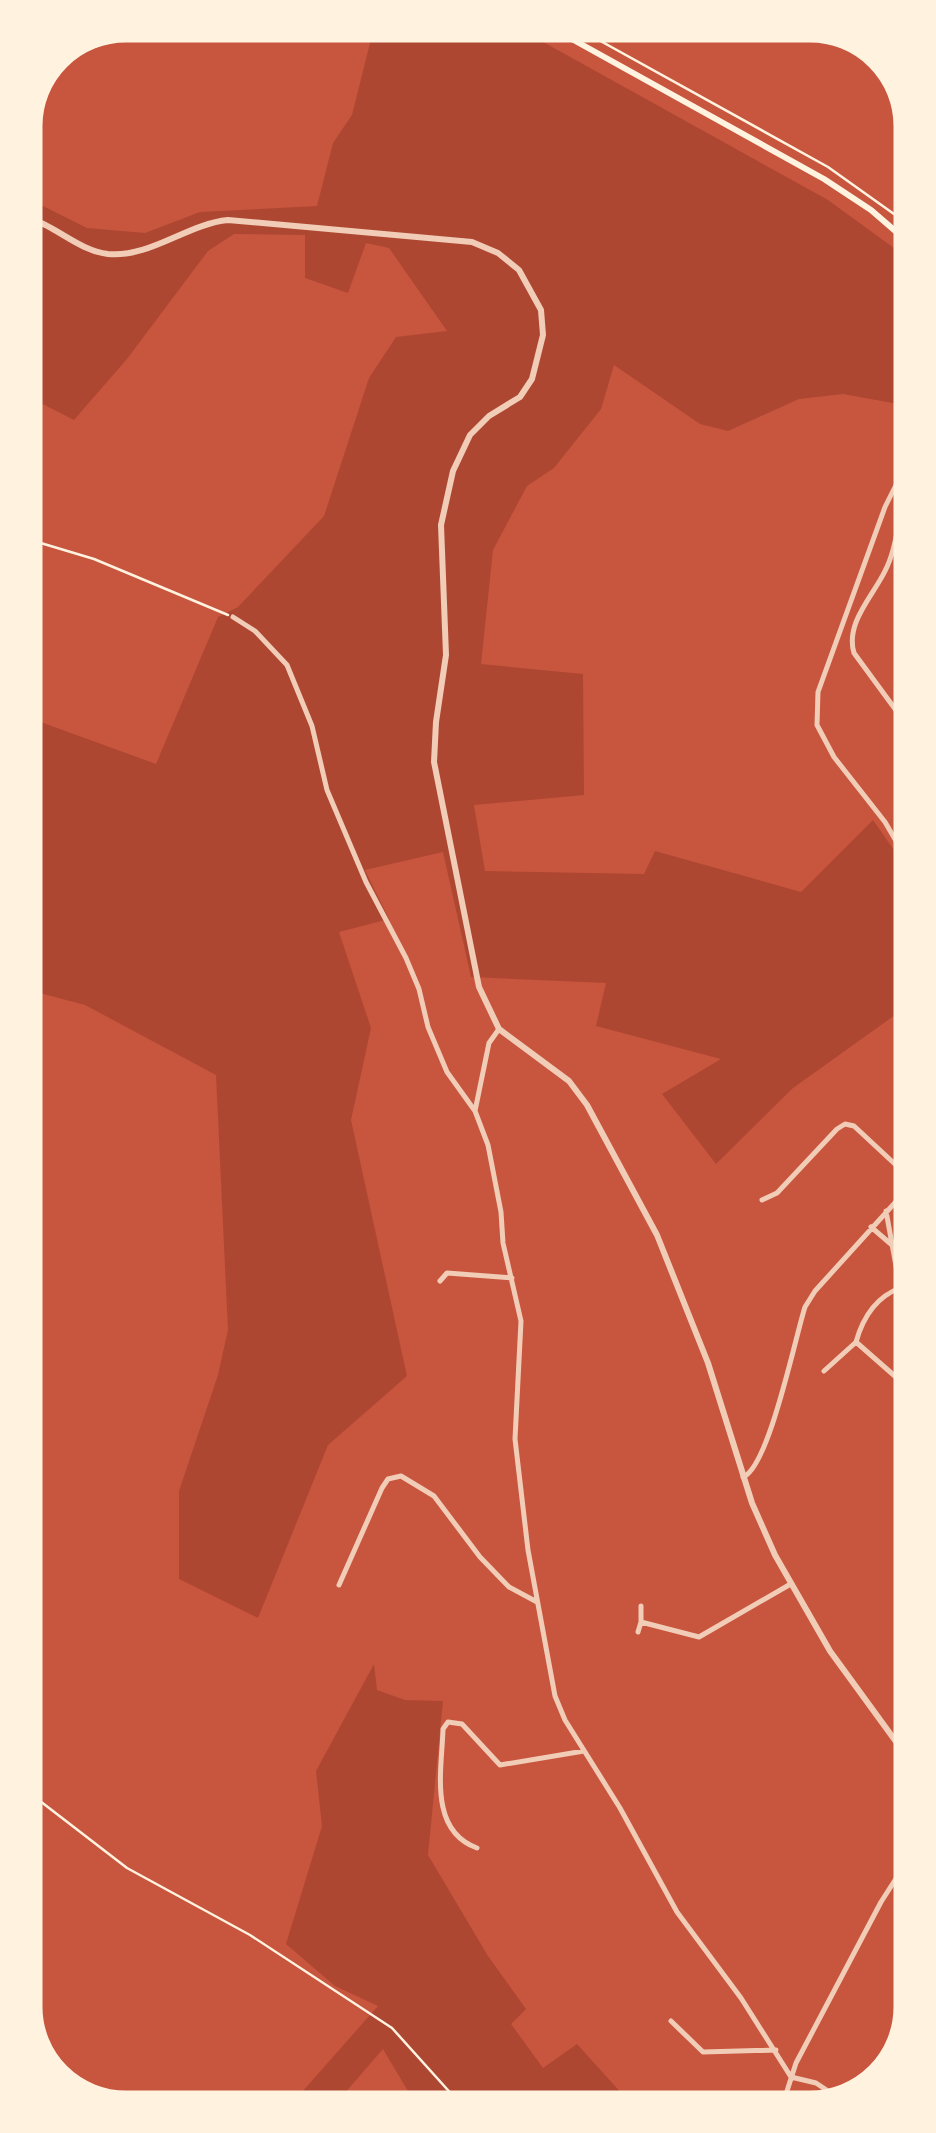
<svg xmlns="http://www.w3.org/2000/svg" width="936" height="2133" font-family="Literata,serif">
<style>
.green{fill:#ae4732}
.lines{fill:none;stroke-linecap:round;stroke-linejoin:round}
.path{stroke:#fff3e0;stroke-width:2.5}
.minor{stroke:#f1ccb7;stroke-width:5}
.tertiary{stroke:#f1ccb7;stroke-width:6}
.secondary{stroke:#fff3e0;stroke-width:6}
.rim{fill:none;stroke:#fff3e0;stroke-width:5}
</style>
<rect width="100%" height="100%" fill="#c8553d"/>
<path class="green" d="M 375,23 L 509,23 L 828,200 L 898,251 L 908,263 L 909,406 L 843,394 L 799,399 L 728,431 L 700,424 L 614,365 L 601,409 L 554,468 L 527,486 L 493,550 L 481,664 L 583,674 L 584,795 L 474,805 L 485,871 L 644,874 L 655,851 L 801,892 L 873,820 L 910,873 L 911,1014 L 902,1010 L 793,1088 L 716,1164 L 662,1094 L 721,1059 L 596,1026 L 606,983 L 471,977 L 443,852 L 365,870 L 389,919 L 339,932 L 371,1028 L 351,1120 L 407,1376 L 328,1445 L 258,1618 L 179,1579 L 179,1491 L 218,1375 L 228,1330 L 216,1075 L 85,1005 L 25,989 L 24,716 L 156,764 L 218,617 L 238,607 L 324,516 L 369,378 L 396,337 L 447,331 L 389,248 L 366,243 L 348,293 L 305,278 L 305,235 L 234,234 L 208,251 L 127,359 L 74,420 L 23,394 L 23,196 L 87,228 L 145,233 L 200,212 L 317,206 L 333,143 L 352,115 Z
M 374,1664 L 377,1690 L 405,1700 L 443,1701 L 428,1855 L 488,1956 L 526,2009 L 511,2024 L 543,2068 L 577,2044 L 624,2096 L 625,2106 L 418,2108 L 383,2049 L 331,2109 L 287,2109 L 378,2006 L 335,1986 L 286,1944 L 322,1826 L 316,1771 Z"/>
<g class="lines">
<path class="path" d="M 568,23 L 828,167 L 908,224
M 24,538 L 94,559 L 228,615
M 27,1791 L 127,1868 L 250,1935 L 392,2028 L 464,2108"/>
<path class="minor" d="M 909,459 L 885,507 L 818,692 L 817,725 L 834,757 L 885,822 L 910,865
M 909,486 C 898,513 898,546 885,571 C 873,596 845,623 854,653 L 909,728
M 233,617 L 255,631 L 287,665 L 312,726 L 327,790 L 366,882 L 406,958 L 419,989 L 428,1027 L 447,1072 L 475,1111 L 488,1145 L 501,1212 L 503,1243 L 521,1321 L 515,1439 L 528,1550 L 555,1696 L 565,1720 L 620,1808 L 677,1912 L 741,1998 L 791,2077
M 475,1111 L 489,1043 L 499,1029
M 762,1200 L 777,1193 L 837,1129 L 845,1124 L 854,1126 L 911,1179
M 886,1211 L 900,1288 L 911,1323
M 871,1227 L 892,1245
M 440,1281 L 447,1273 L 512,1278
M 900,1288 C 876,1297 863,1317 856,1342 L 897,1378 L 912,1382
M 824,1371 L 855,1343
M 912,1419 L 904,1446 L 912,1460
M 743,1477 C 769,1467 795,1338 805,1307 L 815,1291 L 911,1185
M 339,1585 L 382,1488 L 388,1479 L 401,1476 L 434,1496 L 480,1557 L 509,1587 L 537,1602
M 641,1622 L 641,1606
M 638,1632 L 641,1622 L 699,1637 L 789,1585
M 477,1848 C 428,1830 442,1769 443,1729 L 448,1722 L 462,1724 L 500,1765 L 584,1751
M 671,2021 L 703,2052 L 776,2050
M 791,2077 L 816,2083 L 846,2103
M 787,2105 L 787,2091 L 796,2063 L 881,1902 L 913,1852"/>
<path class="tertiary" d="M 23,217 C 54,223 76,250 108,254 C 150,258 187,224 228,220 L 472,242 L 498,253 L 519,270 L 541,310 L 543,335 L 532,379 L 520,397 L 489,416 L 470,435 L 453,471 L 441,525 L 446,655 L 436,722 L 434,762 L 479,987 L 499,1029 L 569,1081 L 587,1105 L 657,1235 L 708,1363 L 752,1503 L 775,1555 L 830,1651 L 913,1765"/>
<path class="secondary" d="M 543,23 L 824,179 L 871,210 L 908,242"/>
</g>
<path d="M0 0H936V2133H0ZM126 40H810A86 86 0 0 1 896 126V2007A86 86 0 0 1 810 2093H126A86 86 0 0 1 40 2007V126A86 86 0 0 1 126 40Z" fill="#fff3e0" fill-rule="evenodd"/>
<path class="rim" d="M126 40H810A86 86 0 0 1 896 126V2007A86 86 0 0 1 810 2093H126A86 86 0 0 1 40 2007V126A86 86 0 0 1 126 40Z"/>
</svg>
